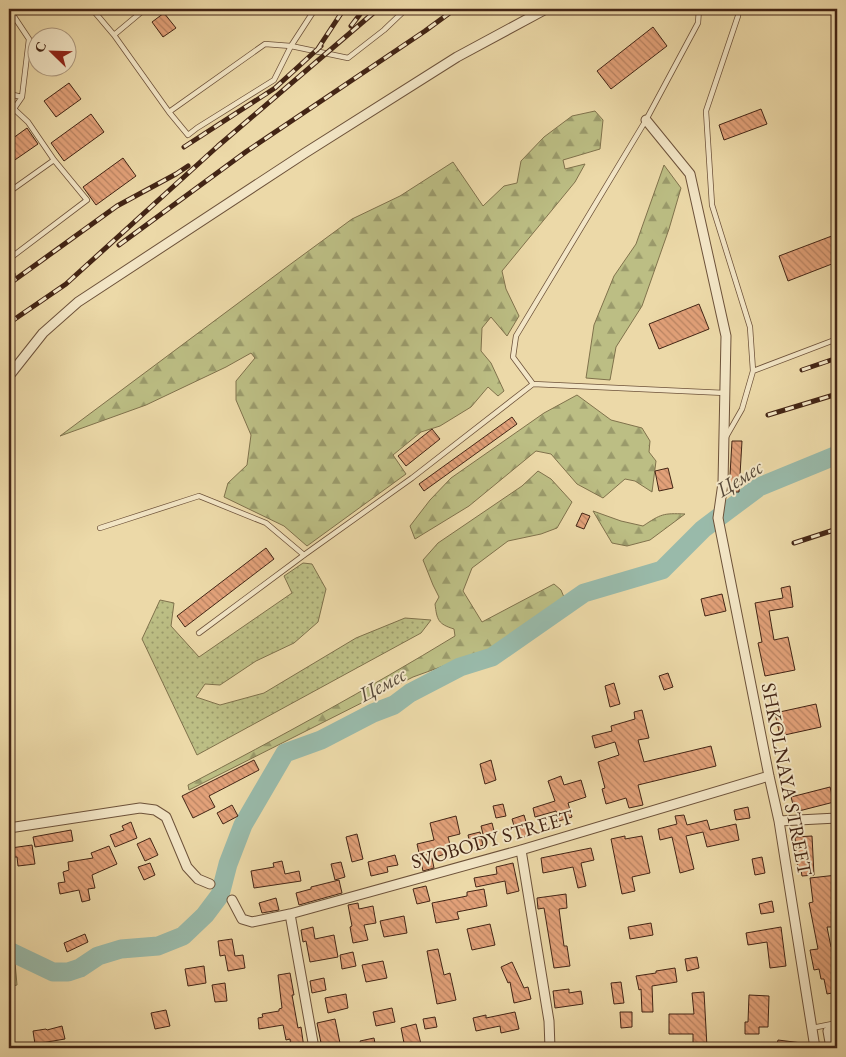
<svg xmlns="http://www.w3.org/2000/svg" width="846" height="1057" font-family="'EB Garamond',serif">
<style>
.grass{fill:url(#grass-dots);stroke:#80724c}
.forest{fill:url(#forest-firs);stroke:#80724c}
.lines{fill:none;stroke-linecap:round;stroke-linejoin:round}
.river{stroke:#99baaa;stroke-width:19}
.building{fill:url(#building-back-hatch);stroke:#432515}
.lane-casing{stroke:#6d523a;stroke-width:6}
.street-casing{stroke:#6d523a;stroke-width:11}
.lane{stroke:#f3e6c6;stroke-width:4.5}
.street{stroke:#f3e6c6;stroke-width:9}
.rail-casing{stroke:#432515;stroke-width:5}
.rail{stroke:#f3e6c6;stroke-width:3;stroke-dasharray:9;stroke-linecap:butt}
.labels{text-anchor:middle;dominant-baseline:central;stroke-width:4;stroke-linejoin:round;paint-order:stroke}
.street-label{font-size:20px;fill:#432515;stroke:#f3e6c6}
.water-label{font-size:21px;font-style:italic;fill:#584a3a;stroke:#f3e6c6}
</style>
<defs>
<pattern id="grass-dots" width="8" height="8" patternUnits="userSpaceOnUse" patternTransform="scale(1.25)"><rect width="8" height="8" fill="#bcbe84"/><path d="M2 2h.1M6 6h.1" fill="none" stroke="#9a9a6b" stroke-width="1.8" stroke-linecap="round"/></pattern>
<pattern id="forest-firs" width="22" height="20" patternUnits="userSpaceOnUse" patternTransform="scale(1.25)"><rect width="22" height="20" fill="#bcbe84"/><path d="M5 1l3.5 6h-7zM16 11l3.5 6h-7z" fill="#9a9a6b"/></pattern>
<pattern id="building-back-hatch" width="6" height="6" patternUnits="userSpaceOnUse" patternTransform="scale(1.25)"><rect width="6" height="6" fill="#e2a179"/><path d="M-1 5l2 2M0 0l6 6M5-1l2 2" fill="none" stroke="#b98362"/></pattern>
</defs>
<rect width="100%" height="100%" fill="#ecd9a8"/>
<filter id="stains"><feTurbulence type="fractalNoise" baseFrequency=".004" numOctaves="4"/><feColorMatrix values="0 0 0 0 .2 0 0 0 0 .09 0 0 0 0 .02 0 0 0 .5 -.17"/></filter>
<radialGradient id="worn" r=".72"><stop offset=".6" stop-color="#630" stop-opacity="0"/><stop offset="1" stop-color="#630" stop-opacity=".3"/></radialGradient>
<path class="grass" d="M 303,563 L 312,564 L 326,589 L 318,622 L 294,643 L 256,661 L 220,685 L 205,684 L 196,697 L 220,705 L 264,693 L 356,638 L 405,618 L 431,620 L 421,633 L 197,755 L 142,639 L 160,600 L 174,603 L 171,626 L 199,657 L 292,593 L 284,576 Z"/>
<path class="forest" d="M 595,111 L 603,120 L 600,149 L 563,160 L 565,169 L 585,164 L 575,182 L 502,271 L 506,289 L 519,316 L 507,336 L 491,317 L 482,328 L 481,351 L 491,363 L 504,391 L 498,396 L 488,387 L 471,407 L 440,426 L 421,432 L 393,455 L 406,474 L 307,546 L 284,526 L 224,497 L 228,483 L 247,465 L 251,435 L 236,400 L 236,381 L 255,358 L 251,353 L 226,367 L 146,405 L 60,436 L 288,266 L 352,219 L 400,196 L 453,162 L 483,206 L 504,186 L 517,183 L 521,161 L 544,137 L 572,116 Z
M 664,165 L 681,188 L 669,229 L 642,306 L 616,347 L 610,380 L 586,378 L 594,325 L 614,276 L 636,244 Z
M 577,395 L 611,420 L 642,428 L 650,441 L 649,452 L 656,461 L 652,492 L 635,481 L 625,479 L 603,498 L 577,484 L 551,454 L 536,451 L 469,506 L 415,539 L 410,526 L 430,500 L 451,478 L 544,413 Z
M 538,471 L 551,479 L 572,502 L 557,528 L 541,534 L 508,541 L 472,568 L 463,591 L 482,622 L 554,584 L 561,590 L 566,602 L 489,652 L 446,665 L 413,677 L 189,790 L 188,785 C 278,738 368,689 455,636 L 454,629 C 438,624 437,620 435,604 L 439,597 L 433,585 L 423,560 L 438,543 L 522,486 Z
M 593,511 L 621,521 L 643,526 C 661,514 663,513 685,514 L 650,540 L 627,546 L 612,543 Z
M 13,940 L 17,985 L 9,987 L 9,942 Z"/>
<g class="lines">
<path class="river" d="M 9,951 L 53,972 L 68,972 L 80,968 L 98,956 L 121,949 L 158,946 L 183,936 L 205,915 L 220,895 L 228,864 L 243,825 L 285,753 L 321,740 L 373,713 L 394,705 L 410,693 L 460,667 L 492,657 L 584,593 L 662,570 L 703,529 L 759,487 L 837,455"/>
</g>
<path class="building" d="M 164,13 L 176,28 L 163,37 L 152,22 Z
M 653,27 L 667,46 L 611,89 L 597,71 Z
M 69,83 L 81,99 L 56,117 L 44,101 Z
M 761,109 L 767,124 L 724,140 L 719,125 Z
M 91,114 L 104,132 L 64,161 L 51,143 Z
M 27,128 L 38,144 L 9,164 L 9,141 Z
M 123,158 L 136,176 L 96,205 L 83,187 Z
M 837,234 L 837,262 L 788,281 L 779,256 Z
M 699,304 L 709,329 L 659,349 L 649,324 Z
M 512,417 L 517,424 L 424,491 L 419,484 Z
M 432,429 L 440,439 L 406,466 L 398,456 Z
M 732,441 L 742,441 L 739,492 L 729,492 Z
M 668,468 L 673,488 L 659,491 L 655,471 Z
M 582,513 L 590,516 L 584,529 L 576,526 Z
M 266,548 L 274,559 L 185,627 L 177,616 Z
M 790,586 L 793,607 L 769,611 L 774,640 L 788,637 L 795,670 L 765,676 L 758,643 L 762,642 L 755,603 L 783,598 L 781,588 Z
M 722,594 L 726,611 L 705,616 L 701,599 Z
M 668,673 L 673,687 L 664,690 L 659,676 Z
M 614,683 L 620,704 L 610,707 L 605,686 Z
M 816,704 L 821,727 L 780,736 L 775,713 Z
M 642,710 L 649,738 L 638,740 L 644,762 L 711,746 L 716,766 L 638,785 L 643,805 L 629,808 L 626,798 L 606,804 L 602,789 L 605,788 L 598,762 L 619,755 L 615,742 L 595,748 L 592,736 L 612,731 L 611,726 L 635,719 L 634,712 Z
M 254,760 L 259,770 L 209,796 L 215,807 L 193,818 L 182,796 Z
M 491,760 L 496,780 L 485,784 L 480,764 Z
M 561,776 L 564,785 L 581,780 L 586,797 L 568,803 L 572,817 L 559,821 L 556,811 L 535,817 L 533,808 L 555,801 L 548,781 Z
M 830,787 L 834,802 L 795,812 L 791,797 Z
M 503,804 L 506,816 L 496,818 L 493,806 Z
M 232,805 L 238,816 L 223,824 L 217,813 Z
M 748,807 L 750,818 L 736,820 L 734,810 Z
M 524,815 L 530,835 L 518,839 L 512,819 Z
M 684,815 L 687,825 L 707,820 L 710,830 L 736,824 L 739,840 L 707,847 L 703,832 L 686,836 L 694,869 L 680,873 L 672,837 L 660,840 L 658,829 L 677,824 L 675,816 Z
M 456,816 L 460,834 L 448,837 L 452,852 L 432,858 L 434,868 L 423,871 L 417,844 L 434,840 L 430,823 Z
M 131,822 L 137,838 L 115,847 L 110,835 L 124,830 L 122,826 Z
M 492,823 L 495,835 L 484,838 L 481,826 Z
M 71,830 L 73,841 L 35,847 L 33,837 Z
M 480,832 L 483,845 L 471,849 L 468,835 Z
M 357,834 L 363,859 L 352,862 L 346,837 Z
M 625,836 L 625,839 L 642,836 L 650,873 L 632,877 L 635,891 L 622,894 L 611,839 Z
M 812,836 L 814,875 L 802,876 L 801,870 L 798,871 L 795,837 Z
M 150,838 L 158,855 L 145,861 L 137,844 Z
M 32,845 L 35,864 L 18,866 L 17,857 L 13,857 L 11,848 Z
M 109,846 L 117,864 L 92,875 L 95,888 L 88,889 L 90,900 L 82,902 L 79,890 L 60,894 L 58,883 L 65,882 L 63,872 L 69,870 L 68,862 L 93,858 L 91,853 Z
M 591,848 L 594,860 L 581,863 L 586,886 L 578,888 L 573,867 L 543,873 L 541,858 Z
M 395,855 L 398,865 L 387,867 L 388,872 L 371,876 L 368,862 Z
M 762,857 L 765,873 L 755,875 L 752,859 Z
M 282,861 L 285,874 L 299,871 L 301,881 L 254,888 L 251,871 L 274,867 L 273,863 Z
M 341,862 L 345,877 L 335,880 L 331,864 Z
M 150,863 L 155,875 L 144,880 L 138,867 Z
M 513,863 L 519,891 L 507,894 L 505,881 L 476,887 L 474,878 L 497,874 L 496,867 Z
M 837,875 L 837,927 L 827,927 L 831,947 L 837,945 L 837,992 L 827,994 L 824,979 L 821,979 L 819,969 L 814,970 L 810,950 L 818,949 L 809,903 L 813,902 L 810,878 Z
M 339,880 L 342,893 L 299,905 L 296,893 L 311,889 L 311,887 Z
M 426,886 L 430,901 L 417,904 L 413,889 Z
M 484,889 L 487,906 L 457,912 L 459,919 L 436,923 L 432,903 L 467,896 L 467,892 Z
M 566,894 L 567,908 L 559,909 L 564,946 L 567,946 L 570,966 L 554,968 L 544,908 L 538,909 L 537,898 Z
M 276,898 L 279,910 L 262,913 L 259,903 Z
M 772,901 L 774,912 L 761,914 L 759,904 Z
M 358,903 L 359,909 L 373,906 L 376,923 L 364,925 L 368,940 L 353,943 L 350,927 L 352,926 L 348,905 Z
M 404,916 L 407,933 L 384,937 L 380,921 Z
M 651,923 L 653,935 L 630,939 L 628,927 Z
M 490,924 L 495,945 L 472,950 L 467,929 Z
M 313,927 L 315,939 L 334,935 L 338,957 L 310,962 L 306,941 L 303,942 L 301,930 Z
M 781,927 L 786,966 L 770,968 L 767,942 L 748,945 L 746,933 Z
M 85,934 L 88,942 L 67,952 L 64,943 Z
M 232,939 L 235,956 L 243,955 L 245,968 L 228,971 L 225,955 L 220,956 L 218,941 Z
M 438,949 L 444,975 L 450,973 L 456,1000 L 437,1004 L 427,951 Z
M 353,952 L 356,966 L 342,969 L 340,955 Z
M 697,957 L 699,968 L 687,971 L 685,959 Z
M 383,961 L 387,978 L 366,982 L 362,965 Z
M 512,962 L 524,988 L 528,987 L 531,999 L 514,1003 L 510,982 L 508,983 L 501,967 Z
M 204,966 L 206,983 L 188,986 L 185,969 Z
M 675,968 L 677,982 L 652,986 L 653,1012 L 642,1012 L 641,989 L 639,990 L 636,976 L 656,973 L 656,971 Z
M 290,973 L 294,995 L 292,995 L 298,1028 L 301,1027 L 304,1048 L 291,1048 L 290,1039 L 286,1040 L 283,1025 L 259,1029 L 258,1018 L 263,1017 L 262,1014 L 279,1011 L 279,1009 L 282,1008 L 278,975 Z
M 324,978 L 326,990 L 312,993 L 310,981 Z
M 621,982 L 624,1003 L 614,1004 L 611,983 Z
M 225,983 L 227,1001 L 215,1002 L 212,985 Z
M 569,989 L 569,993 L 581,991 L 583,1004 L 555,1008 L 553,991 Z
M 704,992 L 707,1047 L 693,1048 L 693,1034 L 669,1034 L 669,1014 L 694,1014 L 692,993 Z
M 346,994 L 348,1008 L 328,1013 L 325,998 Z
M 749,995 L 769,996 L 768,1027 L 759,1027 L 759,1034 L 745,1034 L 745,1022 L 748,1022 Z
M 392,1008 L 395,1022 L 376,1026 L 373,1012 Z
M 166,1010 L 170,1026 L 155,1029 L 151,1013 Z
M 515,1012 L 519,1029 L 501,1033 L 500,1026 L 476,1031 L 473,1018 L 486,1015 L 486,1018 Z
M 620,1012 L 632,1012 L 632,1027 L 621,1028 Z
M 435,1017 L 437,1027 L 425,1029 L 423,1019 Z
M 335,1019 L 341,1048 L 322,1048 L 317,1023 Z
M 416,1024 L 421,1044 L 405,1048 L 401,1028 Z
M 62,1026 L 65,1039 L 35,1044 L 33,1031 L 46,1029 L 47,1030 Z
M 374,1038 L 376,1048 L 362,1048 L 360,1041 Z
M 778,1040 L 802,1043 L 801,1048 L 776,1048 Z"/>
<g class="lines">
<defs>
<path id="lane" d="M 92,9 L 114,35 L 169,112 L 188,135 L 197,128 L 274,80 L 291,46 L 315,9
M 699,9 L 698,23 L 646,120 L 516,336 L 513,357 L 533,384 L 725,393
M 114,35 L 145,9
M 9,94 L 22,97
M 169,112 L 265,44 L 291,46 L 348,58 L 384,30 L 406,9
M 9,116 L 22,97 L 29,39 L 9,9
M 9,192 L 54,160
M 9,259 L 87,200 L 54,160 L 28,122 L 14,109
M 9,269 L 13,275 L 9,279
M 753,371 L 837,339
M 726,437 L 742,409 L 753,371 L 750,327 L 712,205 L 706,111 L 738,16 L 739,9
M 100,528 L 199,496 L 266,523 L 304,555
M 199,633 L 304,555 L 412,478 L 533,384
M 812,1028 L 837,1023"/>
<path id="street" d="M 646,120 L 690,174 L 726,336 L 723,483 L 718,518 L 769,776 L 779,821 L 815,1048
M 9,376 L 43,333 L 78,302 L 305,153 L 457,57 L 546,9
M 779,821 L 837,818
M 9,828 L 140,808 L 155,810 L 166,817 L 187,867 L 198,879 L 210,884
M 521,850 L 549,1021 L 550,1048
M 232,900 L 242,919 L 252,922 L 290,914 L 521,850 L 769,776
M 290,914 L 314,1048
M 831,1048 L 828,1031 L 837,1027"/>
</defs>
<use href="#lane" class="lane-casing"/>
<use href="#street" class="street-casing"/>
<use href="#lane" class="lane"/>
<use href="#street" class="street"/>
<defs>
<path id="rail" d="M 351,26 L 364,9
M 317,50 L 344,9
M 184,147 L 275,88 L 321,46
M 119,245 L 247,151 L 425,31 L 455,9
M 9,284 L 117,206 L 176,174 L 188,166
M 9,323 L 66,284 L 218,146 L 378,9
M 802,370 L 837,358
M 768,415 L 837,394
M 794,543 L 837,529"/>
</defs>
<use href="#rail" class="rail-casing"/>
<use href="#rail" class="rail"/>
</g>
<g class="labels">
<g class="street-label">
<text transform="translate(787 779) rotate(79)">SHKOLNAYA STREET</text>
<text transform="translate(492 839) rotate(-16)">SVOBODY STREET</text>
</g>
<g class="water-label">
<text transform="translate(739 478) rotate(-32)">Цемес</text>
<text transform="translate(382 684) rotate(-28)">Цемес</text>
</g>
</g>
<rect width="846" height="1057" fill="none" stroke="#ecd9a8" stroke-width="30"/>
<rect x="10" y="10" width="826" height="1037" fill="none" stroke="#432515" stroke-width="2.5"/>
<rect x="15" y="15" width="816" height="1027" fill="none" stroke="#432515"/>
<g transform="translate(52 52) rotate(293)"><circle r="24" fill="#f3e6c6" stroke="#ad997f"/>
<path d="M0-4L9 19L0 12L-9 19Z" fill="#8f2418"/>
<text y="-8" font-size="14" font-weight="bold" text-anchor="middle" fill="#432515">С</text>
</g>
<rect width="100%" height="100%" filter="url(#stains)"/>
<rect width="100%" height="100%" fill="url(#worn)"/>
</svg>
